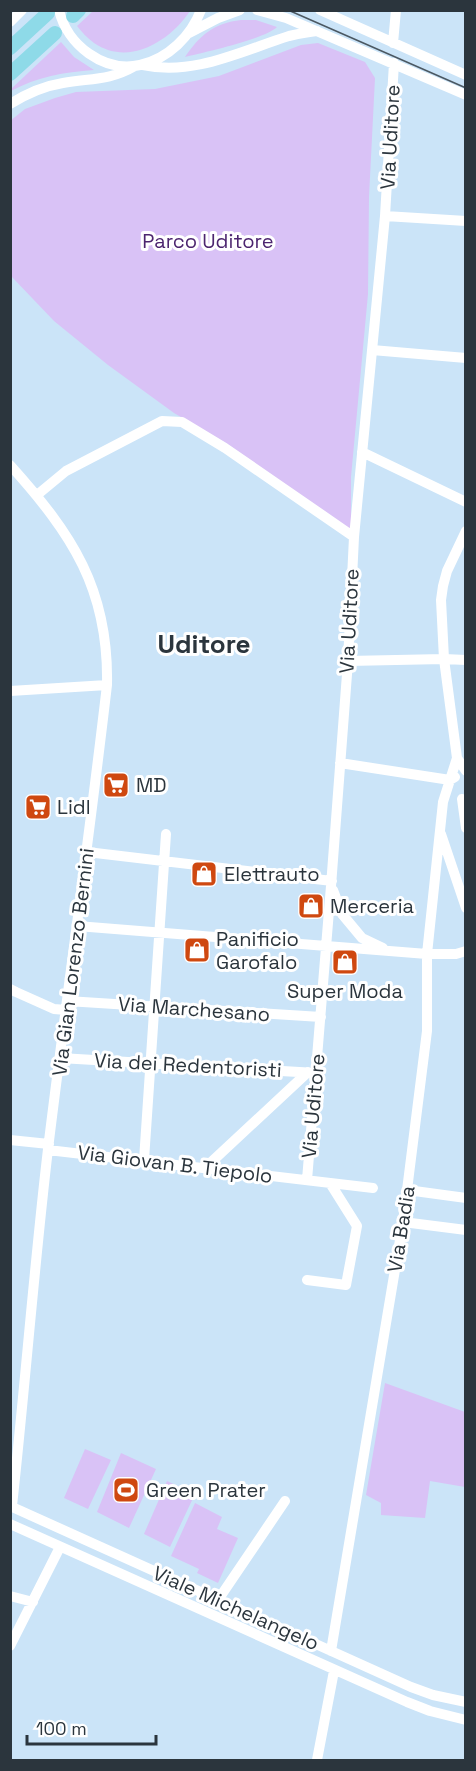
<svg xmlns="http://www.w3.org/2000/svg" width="476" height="1771" font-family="'Space Grotesk',sans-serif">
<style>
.green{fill:#d9c2f6}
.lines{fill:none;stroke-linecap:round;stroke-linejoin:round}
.minor{stroke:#fff;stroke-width:10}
.major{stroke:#8edae8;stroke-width:14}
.tram{stroke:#4b5862;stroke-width:1.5}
.labels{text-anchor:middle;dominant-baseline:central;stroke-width:6;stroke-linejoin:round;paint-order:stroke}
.street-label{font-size:20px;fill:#2b353d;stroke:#fff}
.park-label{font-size:20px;fill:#4c256f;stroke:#fff}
.poi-label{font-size:20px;fill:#2b353d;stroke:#fff;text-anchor:start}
.district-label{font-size:26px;font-weight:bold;fill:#2b353d;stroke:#fff}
</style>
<rect width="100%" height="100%" fill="#cbe4f8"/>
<path class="green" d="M 93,11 L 93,10 L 190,11 C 170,41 129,67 94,43 C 87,38 82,32 77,26 Z
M 241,20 L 256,20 L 277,27 C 265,39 205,52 185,57 C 200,35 214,23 241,20 Z
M 61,42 L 74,57 L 94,70 C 64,72 37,77 11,91 L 11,89 Z
M 318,43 L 365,62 L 375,78 L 369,197 L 368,294 L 351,477 L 351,530 L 226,443 L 174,413 L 108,365 L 54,321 L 11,276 L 10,121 L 25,109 L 55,98 L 76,92 L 155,89 L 219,76 L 301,45 Z
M 385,1383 L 465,1412 L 465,1487 L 430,1481 L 425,1518 L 381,1515 L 381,1503 L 366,1495 Z
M 85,1449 L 111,1460 L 88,1509 L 64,1498 Z
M 121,1453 L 156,1469 L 129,1528 L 97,1512 Z
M 167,1481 L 195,1494 L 170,1547 L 144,1534 Z
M 195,1503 L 222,1517 L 217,1529 L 238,1538 L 218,1583 L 197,1573 L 199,1569 L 171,1556 Z"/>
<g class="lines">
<path class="minor" d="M 59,10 C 67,45 104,73 140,65 C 168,59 191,36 201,10
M 257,10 L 286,18 L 466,95
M 320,10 L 466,75
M 10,22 L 22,10
M 189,33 L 218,18 L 240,10
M 393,43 L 396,10
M 143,65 C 194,76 241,51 289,36 C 298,34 307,32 317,31
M 10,104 C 26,94 44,86 63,83 C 91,78 109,81 135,66
M 385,216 L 466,221
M 372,350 L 466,358
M 362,452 L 466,502
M 10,465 C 72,534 109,589 107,685 C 89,840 67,994 48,1149 C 34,1268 25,1387 12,1506
M 37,495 L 66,471 L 162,421 L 182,422 L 225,448 L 354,537
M 466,531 L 447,571 L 443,586 L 441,600 L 444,659 L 457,758 L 466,771
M 348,661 L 444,659 L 466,660
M 10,691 L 107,685
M 340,763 L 450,780 L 455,777
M 462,799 L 466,828
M 441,834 L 466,908
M 87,852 L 332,881
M 333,890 L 342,914 L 362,938 L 383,948
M 77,926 L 427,954 L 456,954 L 466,951
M 10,989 L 16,992 L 54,1009 L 66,1010
M 67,1001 L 321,1017
M 60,1058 L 316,1073
M 10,1140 L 49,1144
M 48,1150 L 373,1188
M 144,1160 L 166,834
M 206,1167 L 308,1072
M 307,1180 L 331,886 L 348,661 L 354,537 L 385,216 L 394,63
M 407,1190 L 466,1198
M 403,1222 L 466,1230
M 307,1280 L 346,1285 L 357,1226 L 330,1183
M 10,1506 L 411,1687 L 433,1695 L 466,1702
M 10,1524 L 407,1702 L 430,1711 L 466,1720
M 10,1596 L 33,1602
M 218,1600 L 285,1501
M 10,1646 L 60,1547
M 331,1651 L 403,1222 L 427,1031 L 427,954 L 443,802 L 457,758
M 317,1760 L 334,1671"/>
<path class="major" d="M 73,16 L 79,10
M 10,48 L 48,13
M 10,74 L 55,33"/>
<path class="tram" d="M 288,10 L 466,88"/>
</g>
<defs>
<symbol id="supermarket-square" viewBox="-11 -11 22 22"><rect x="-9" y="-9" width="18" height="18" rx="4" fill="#cf4810" stroke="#fff"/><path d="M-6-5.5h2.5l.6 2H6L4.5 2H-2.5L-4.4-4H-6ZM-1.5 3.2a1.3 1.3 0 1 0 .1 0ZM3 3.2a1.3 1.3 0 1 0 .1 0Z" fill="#fff"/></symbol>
<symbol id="shop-square" viewBox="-11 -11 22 22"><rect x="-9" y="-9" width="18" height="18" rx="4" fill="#cf4810" stroke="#fff"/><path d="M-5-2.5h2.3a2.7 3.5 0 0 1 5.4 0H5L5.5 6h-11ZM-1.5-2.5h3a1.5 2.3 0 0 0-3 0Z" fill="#fff"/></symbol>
<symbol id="stadium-square" viewBox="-11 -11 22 22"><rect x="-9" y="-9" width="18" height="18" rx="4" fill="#cf4810" stroke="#fff"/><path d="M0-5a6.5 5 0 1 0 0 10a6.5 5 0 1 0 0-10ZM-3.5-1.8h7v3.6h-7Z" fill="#fff"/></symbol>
</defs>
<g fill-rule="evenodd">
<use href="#supermarket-square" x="101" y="770" width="30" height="30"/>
<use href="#supermarket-square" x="23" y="792" width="30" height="30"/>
<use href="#shop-square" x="189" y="859" width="30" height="30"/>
<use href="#shop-square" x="296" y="891" width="30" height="30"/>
<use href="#shop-square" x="182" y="935" width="30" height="30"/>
<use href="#shop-square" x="330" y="947" width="30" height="30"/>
<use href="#stadium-square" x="111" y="1475" width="30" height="30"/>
</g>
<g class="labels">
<g class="street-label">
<text transform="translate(390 137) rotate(-87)">Via Uditore</text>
<text transform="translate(349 621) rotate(-87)">Via Uditore</text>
<text transform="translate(73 962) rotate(-83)">Via Gian Lorenzo Bernini</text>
<text transform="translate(194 1009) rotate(4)">Via Marchesano</text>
<text transform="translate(188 1065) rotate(3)">Via dei Redentoristi</text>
<text transform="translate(313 1106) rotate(-85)">Via Uditore</text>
<text transform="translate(175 1164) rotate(7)">Via Giovan B. Tiepolo</text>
<text transform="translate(401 1229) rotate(-81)">Via Badia</text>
<text transform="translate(236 1608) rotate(24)">Viale Michelangelo</text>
</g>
<g class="park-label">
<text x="208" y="241">Parco Uditore</text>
</g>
<g class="poi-label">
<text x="136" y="785">MD</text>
<text x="57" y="807">Lidl</text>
<text x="224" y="874">Elettrauto</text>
<text x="330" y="906">Merceria</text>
<text x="216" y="939">Panificio<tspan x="216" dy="23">Garofalo</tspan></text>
<text x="345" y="991" text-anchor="middle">Super Moda</text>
<text x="146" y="1490">Green Prater</text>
</g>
<g class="district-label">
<text x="204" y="644">Uditore</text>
</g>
</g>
<rect width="476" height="1771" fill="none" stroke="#2b353d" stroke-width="24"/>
<path d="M27 1735v9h129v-9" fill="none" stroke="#2b353d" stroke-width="3"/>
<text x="36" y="1735" font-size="18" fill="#2b353d" stroke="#ffffff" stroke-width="4.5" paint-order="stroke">100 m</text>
</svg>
